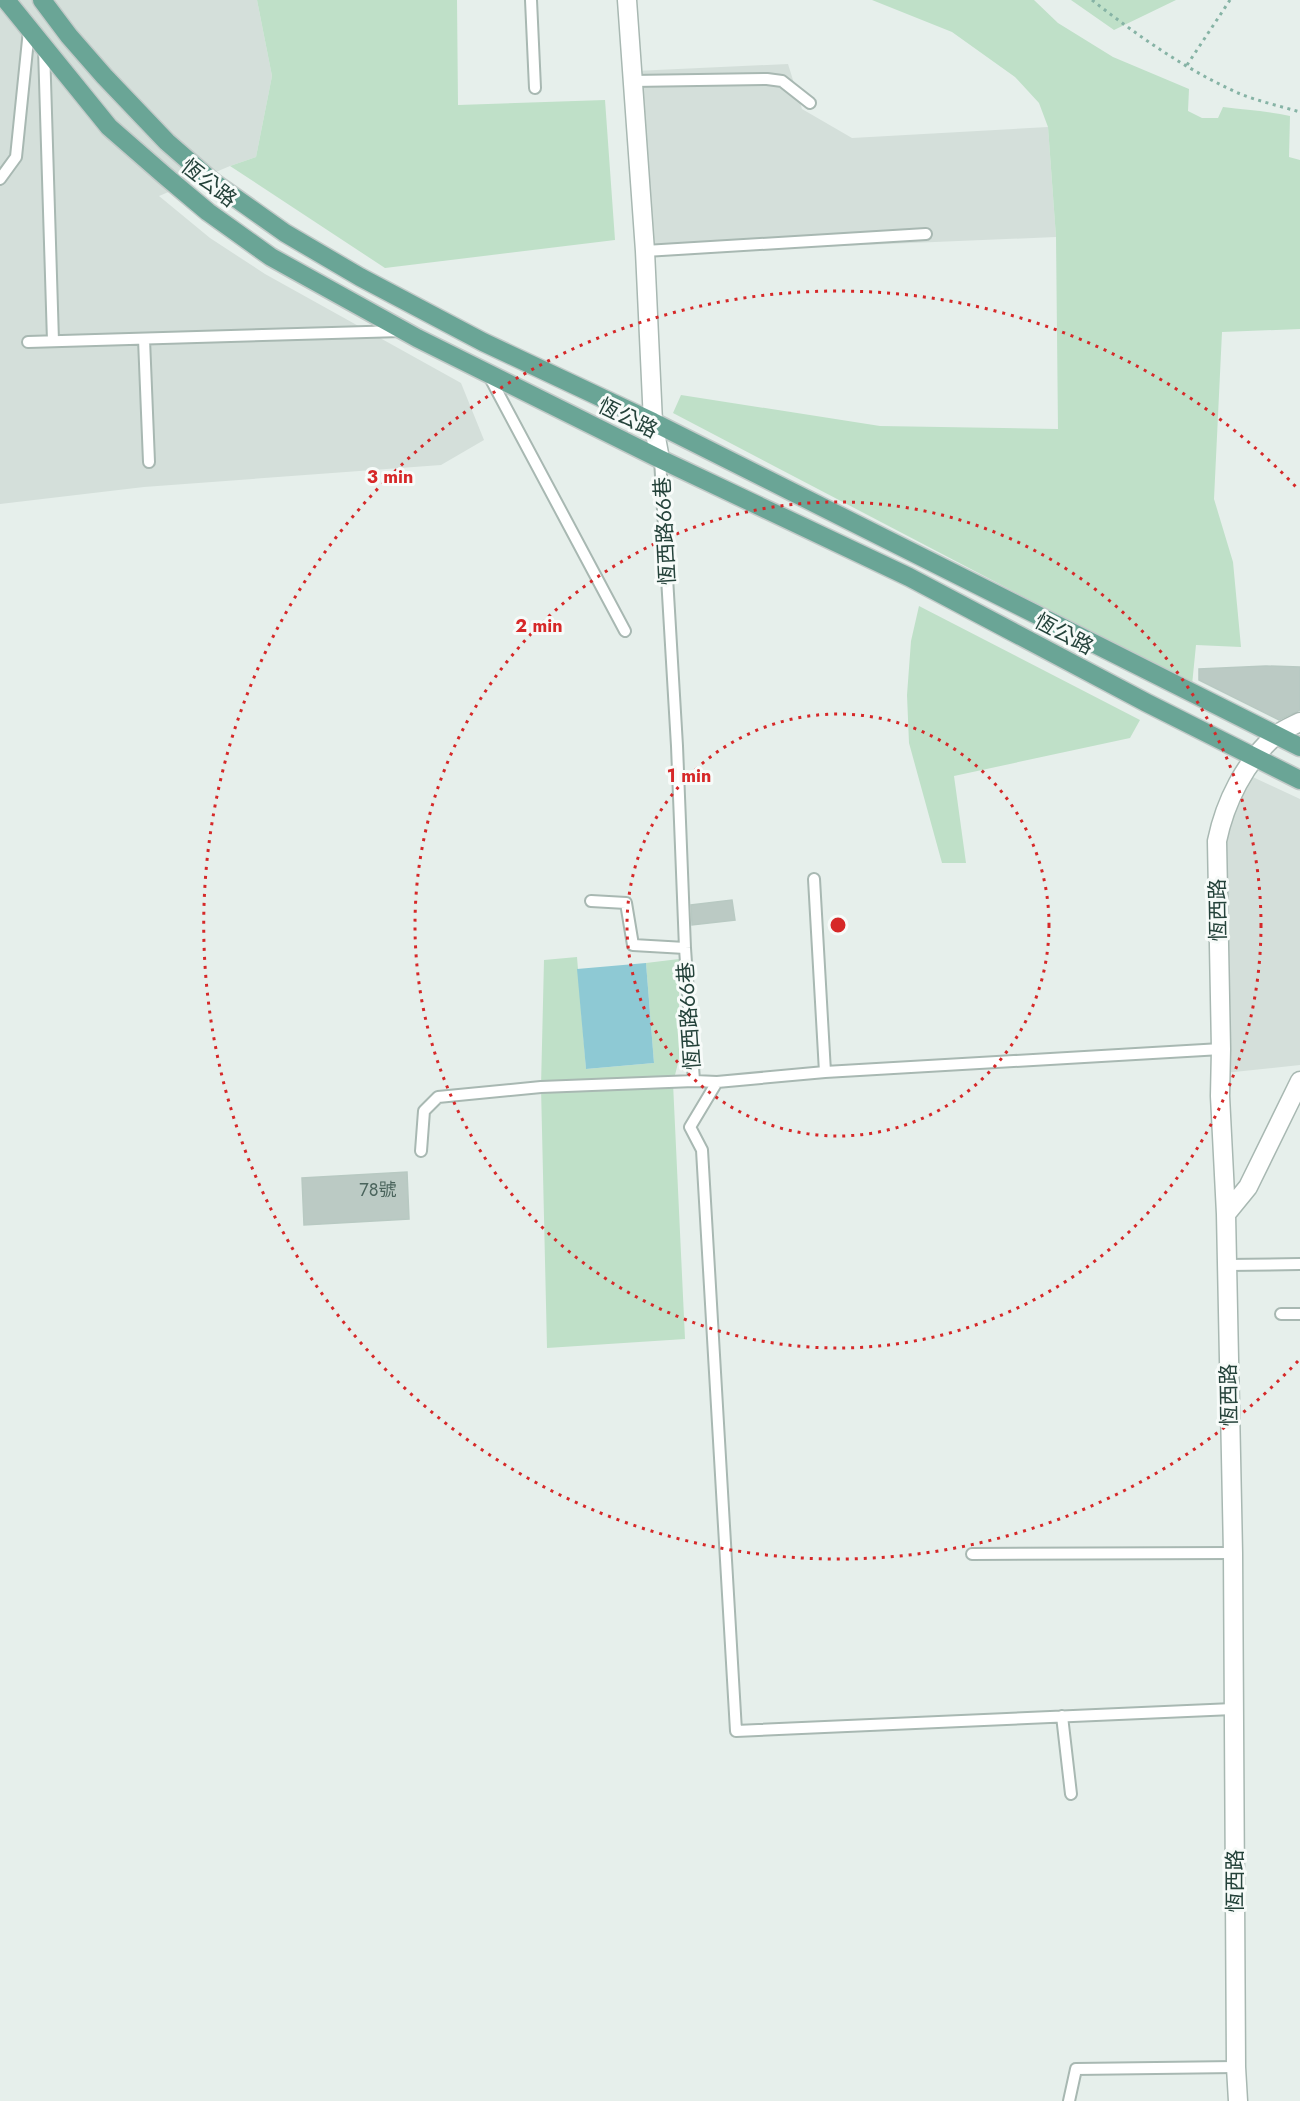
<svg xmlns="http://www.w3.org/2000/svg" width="1300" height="2101" viewBox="0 0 1300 2101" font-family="Jost,'Noto Sans TC',sans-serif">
<rect width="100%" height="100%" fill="#e6efeb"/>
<path fill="#d4dfda" d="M 0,0 L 257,0 L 272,76 L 256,157 L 230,166 L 159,196 L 210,238 L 265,274 L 461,383 L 484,440 L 441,465 L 144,487 L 0,504 Z
M 788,64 L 802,109 L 852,138 L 1048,127 L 1056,237 L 651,254 L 635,71 Z
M 1240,771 L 1300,799 L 1300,1065 L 1215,1074 L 1211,841 Z"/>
<path fill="#bfe0c8" d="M 257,0 L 457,0 L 458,105 L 605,100 L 615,240 L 385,268 L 230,166 L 256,157 L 272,76 Z
M 872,0 L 1034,0 L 1058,23 L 1113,57 L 1189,89 L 1188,111 L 1202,118 L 1218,118 L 1223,107 C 1246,110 1268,111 1290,116 L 1289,157 L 1300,160 L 1300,329 L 1222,332 L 1214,499 L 1233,562 L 1241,647 L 1196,645 L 1192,685 L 673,413 L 681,395 L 880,426 L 1058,429 L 1056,237 L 1048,127 L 1039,103 L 1015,77 L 952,32 Z
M 1071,0 L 1176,0 L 1114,30 Z
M 919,606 L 1140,720 L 1130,738 L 954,776 L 966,863 L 942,863 L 909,743 L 907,695 L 911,641 Z
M 577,957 L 586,1069 L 654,1063 L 646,963 L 679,959 L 679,1059 L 673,1083 L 685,1339 L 547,1348 L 541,1087 L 544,960 Z"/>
<path fill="#8ec9d4" d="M 646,963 L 654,1063 L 586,1069 L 577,969 Z"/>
<path fill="#bbcac4" stroke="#b8c9c2" stroke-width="1.5" d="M 1266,666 L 1300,667 L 1300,710 L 1279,720 L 1199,680 L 1199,669 Z
M 732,900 L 735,920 L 692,925 L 691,905 Z
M 407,1172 L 409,1219 L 304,1225 L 302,1178 Z"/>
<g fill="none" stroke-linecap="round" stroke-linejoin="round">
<defs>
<path id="lane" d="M 531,0 L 535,88
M 44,48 L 53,341
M 632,81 L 767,79 L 782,81 L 810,103
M 0,179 L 16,157 L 29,30
M 645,251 L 926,234
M 144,339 L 149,462
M 28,342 L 401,331
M 488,374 L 625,631
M 660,459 L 677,746 L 685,948 L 694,1081 L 717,1082 L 825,1072 L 1221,1049
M 814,879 L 825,1072
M 591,901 L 626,903 L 633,945 L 685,948
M 717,1082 L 690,1127 L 702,1150 L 736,1731 L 1233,1709
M 421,1151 L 424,1111 L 438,1097 L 541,1087 L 694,1081
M 1227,1265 L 1300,1264
M 1281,1314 L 1300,1314
M 972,1554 L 1233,1553
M 1062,1716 L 1071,1794
M 1069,2101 L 1076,2069 L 1236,2067"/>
<path id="street" d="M 627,0 L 645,251 L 653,422 L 660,459
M 1226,1214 L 1248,1187 L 1300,1081
M 1238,2101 L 1236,2067 L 1233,1553 L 1226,1214 L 1220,1096 L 1221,1049 L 1217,841 C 1225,802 1245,762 1275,736 C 1282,730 1292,726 1300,722"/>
<path id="primary" d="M 6,0 L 109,127 L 164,175 L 208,212 L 271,257 L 417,338 L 660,459 L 909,577 L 1147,703 L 1300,780
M 42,0 L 69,36 L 104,76 L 167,142 L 213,182 L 285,233 L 360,277 L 483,342 L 653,422 L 1300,747"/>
</defs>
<use href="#lane" stroke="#a8b8b2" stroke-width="14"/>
<use href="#street" stroke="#a8b8b2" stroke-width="21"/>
<use href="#primary" stroke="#c2cac8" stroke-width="21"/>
<path stroke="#86b3a5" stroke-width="3" stroke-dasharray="3 4.5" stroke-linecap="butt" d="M 1092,0 C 1138,36 1185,69 1238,93 C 1257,101 1280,106 1300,112
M 1187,65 L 1230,0"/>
<use href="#lane" stroke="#fff" stroke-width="10"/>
<use href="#street" stroke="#fff" stroke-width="18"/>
<use href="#primary" stroke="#6aa596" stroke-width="18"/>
</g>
<g fill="none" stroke="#d62828" stroke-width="3" stroke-dasharray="3 6">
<circle cx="838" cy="925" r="211"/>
<circle cx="838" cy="925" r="423"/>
<path d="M1298 1361A634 634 0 1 1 1298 489"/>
</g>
<g text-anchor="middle" stroke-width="6" stroke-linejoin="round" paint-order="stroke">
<g font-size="18" fill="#4a645c">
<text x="378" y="1196">78號</text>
</g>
<g font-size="21" fill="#24423a" stroke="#f7fbf9">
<text transform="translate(209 183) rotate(38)" y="7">恆公路</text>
<text transform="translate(628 418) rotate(26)" y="7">恆公路</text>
<text transform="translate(665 531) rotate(-93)" y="7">恆西路66巷</text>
<text transform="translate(1064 634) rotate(28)" y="7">恆公路</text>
<text transform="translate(1218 910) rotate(-91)" y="7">恆西路</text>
<text transform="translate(689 1016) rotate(-94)" y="7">恆西路66巷</text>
<text transform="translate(1229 1395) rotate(-91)" y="7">恆西路</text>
<text transform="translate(1235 1881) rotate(-90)" y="7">恆西路</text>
</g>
</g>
<circle cx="838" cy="925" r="9" fill="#d62828" stroke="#f7fbf9" stroke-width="3"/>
<g font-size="18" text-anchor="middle" font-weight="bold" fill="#d62828" stroke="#f7fbf9" stroke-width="6" stroke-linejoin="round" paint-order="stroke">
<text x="390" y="483">3 min</text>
<text x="539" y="632">2 min</text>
<text x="689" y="782">1 min</text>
</g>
</svg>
